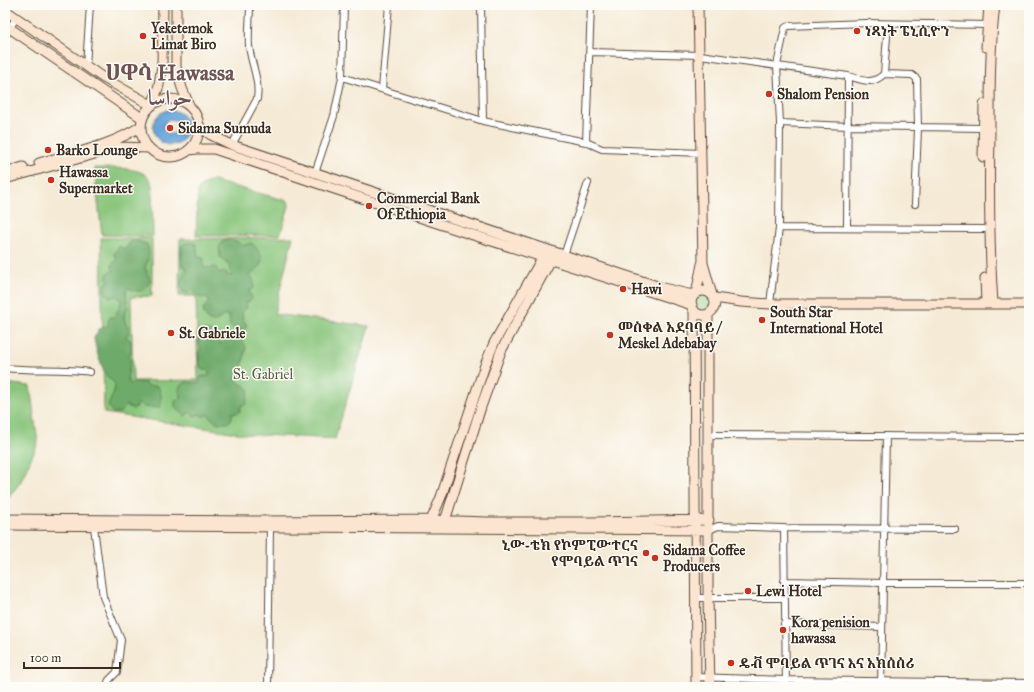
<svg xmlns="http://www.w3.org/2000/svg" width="1034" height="692" viewBox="0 0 1034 692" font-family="'IM FELL Great Primer',Amiri,'Noto Serif Ethiopic',serif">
<rect width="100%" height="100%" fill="#fdfcf7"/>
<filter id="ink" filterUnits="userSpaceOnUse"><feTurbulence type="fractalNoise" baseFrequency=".025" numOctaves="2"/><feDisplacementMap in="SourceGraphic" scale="8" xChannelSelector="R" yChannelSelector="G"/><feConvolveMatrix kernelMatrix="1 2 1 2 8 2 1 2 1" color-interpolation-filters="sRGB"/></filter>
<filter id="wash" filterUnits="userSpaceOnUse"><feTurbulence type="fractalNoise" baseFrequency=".012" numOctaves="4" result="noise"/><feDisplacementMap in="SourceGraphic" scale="16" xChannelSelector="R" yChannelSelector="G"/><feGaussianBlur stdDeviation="0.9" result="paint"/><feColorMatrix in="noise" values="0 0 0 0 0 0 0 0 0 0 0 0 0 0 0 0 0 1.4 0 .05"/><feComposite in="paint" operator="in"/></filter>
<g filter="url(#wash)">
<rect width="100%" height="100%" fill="#f5ead5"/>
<path fill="#89c57b" stroke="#62784c" d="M 94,168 C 110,169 150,164 152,186 L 153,236 L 102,235 Z
M 209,181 L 214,181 L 288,201 L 289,206 L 280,235 L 196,236 L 198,191 L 201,186 Z
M 293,237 L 274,314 L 369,326 L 335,439 L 244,434 L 104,413 L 101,238 L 152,238 L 152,296 L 131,297 L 133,381 L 198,380 L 196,296 L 179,296 L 180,239 Z
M696 302a8 8 0 1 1 16 0a8 8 0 1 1-16 0Z
M 5,383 L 30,386 L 38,443 L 21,481 L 5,503 Z"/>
<path fill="#6eaa6b" stroke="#546a44" d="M 229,240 L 238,242 L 242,246 L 251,243 C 266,255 265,265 250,275 L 254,281 L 254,288 L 249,291 L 252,298 L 249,302 L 246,302 L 247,308 L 242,312 L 243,319 L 247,325 L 246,328 L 241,331 L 235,331 L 230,325 L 229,316 L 224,315 L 215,322 L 209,321 L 204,314 L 203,309 L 209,302 L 208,298 L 204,297 L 200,298 L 192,290 L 188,293 L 183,292 C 178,282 182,277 187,269 L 182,265 L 181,246 C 186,242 190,242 196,244 L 198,257 L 203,258 L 204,261 L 203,265 L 205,268 L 216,267 L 219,273 L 226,272 L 228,276 L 232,275 L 230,272 L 230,265 L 220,257 L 219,247 L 223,241 Z
M 131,241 L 138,241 L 147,244 C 150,253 149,259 145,267 L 150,280 C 146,291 139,294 129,288 L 126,290 C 126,302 131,304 124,315 L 125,322 L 129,328 L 129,332 L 126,337 L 131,341 L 131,352 L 128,356 L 131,359 C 129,366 129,372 127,378 L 130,384 L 137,382 L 145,383 L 147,386 L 157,386 C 162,391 163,402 159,408 L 144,407 L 139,403 L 137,407 L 133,409 L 126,405 L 120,413 L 113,413 L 108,406 C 110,401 115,390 115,385 C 114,381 110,380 107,376 C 100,364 96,351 94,338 L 99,329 L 108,326 L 108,322 L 110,317 L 115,317 L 122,300 L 116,296 L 110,298 L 104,291 L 105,285 L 109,280 L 106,277 L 109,272 L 114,271 L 112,268 L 112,264 L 117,259 L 114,254 L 119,246 L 125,249 Z
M 205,330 C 214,331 217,338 221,345 C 228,336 231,334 242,340 L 246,347 L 241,374 L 235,378 L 237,381 L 249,389 L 246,404 L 241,406 L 240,411 L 237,413 L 232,413 L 232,418 L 228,423 C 218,424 213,422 208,414 L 205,416 L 201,416 L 199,413 L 197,416 L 193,415 L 190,412 L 185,416 L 175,407 L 175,401 L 182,397 C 179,393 178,391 180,386 L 186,382 L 199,383 L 201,376 L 209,376 L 209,373 L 207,370 L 202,370 L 199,362 L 198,353 L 201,349 C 197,342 198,335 205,330 Z"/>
<path fill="#68a5d9" stroke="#52687c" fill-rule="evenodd" d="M 167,110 C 179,110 190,117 187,131 C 186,136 183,141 178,143 C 156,153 141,119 167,110 ZM 169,119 C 175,119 178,123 178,129 L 173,134 L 168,134 L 163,129 L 165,122 Z"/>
</g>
<g filter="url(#ink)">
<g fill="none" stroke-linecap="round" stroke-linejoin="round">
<defs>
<path id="street" d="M 481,5 L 483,121
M 5,36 L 16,18
M 590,52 L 700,55 L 848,76 C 863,80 871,86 884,74 L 888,24
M 86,66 L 90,5
M 884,74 L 912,75 L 917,79 L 918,128 L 915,204
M 342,77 L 483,121 L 586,142 L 602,149 L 701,153
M 382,89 L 389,5
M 780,123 L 849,126 L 983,128
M 586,142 L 591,5
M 232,145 L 257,99 C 260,80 251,64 249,46 C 248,33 250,18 250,5
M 315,173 L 334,116 L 342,77 L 344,5
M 779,228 L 984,229
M 847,228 L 848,76
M 564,255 L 588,183
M 770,304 L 779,228 L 780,123 L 777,65 L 785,28 L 788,26 L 865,23 L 991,25
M 5,368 C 33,371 62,368 90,372
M 709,435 L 1029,437
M 94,527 L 103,597 L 121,640 L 117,672 L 109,680 L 106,687
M 784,528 L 955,529
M 709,530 L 718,526 L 784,528 L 786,687
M 784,581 L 883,583 L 1029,583
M 696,598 L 784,598
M 784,624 L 882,627
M 696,677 L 786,680 L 1029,683
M 268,687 L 270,527
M 881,687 L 886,436"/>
<path id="secondary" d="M 176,5 L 176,67 L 182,88 L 189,105
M 698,5 L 703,263 L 712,295
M 5,10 L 102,77 L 151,105
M 5,25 L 142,118
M 986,47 L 989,5
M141 128a29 29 0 1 1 58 0a29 29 0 1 1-58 0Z
M 153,103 L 159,85 L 162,65 L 163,5
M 200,127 L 211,135 L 232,145 L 663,288 L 688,294 L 695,294
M 189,150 L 197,149 L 214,149 L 470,234 L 692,305
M 983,157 L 984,104
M 39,163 C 73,153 112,146 141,126
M 5,173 L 23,167
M 5,179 L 120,147 L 149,148
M 985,278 L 986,303
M691 303a12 12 0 1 1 24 0a12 12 0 1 1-24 0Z
M 696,294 L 702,264
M 715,298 L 741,302 L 770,304 L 1029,304
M 993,303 C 989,245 989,187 990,130 C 990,88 990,46 995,5
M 694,310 L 696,687
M 708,314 L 708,598 L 710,687
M 5,519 L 256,521 L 431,520 L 486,522 L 592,522 L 709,520
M 444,524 L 481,407 L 501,351 L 553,256
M 5,525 L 709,530
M 429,525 L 441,497 L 485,365 L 494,343 L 545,253"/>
</defs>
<use href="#street" stroke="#574739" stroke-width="8"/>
<use href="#secondary" stroke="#574739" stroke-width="11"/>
<use href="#street" stroke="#fff" stroke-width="6"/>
<use href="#secondary" stroke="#fce5d0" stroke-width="9"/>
</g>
</g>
<g fill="#c8321e" stroke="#fdfcf7" stroke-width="1.5">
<circle cx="857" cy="31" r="4"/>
<circle cx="143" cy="36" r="4"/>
<circle cx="769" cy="94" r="4"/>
<circle cx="170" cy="128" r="4"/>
<circle cx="48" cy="150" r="4"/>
<circle cx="51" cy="180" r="4"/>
<circle cx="369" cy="206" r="4"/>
<circle cx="623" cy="289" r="4"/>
<circle cx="762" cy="320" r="4"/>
<circle cx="171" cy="333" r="4"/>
<circle cx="610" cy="335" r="4"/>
<circle cx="646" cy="553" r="4"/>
<circle cx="655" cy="558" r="4"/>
<circle cx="748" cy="591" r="4"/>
<circle cx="783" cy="630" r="4"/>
<circle cx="731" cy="663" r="4"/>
</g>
<g text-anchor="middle" stroke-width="3" stroke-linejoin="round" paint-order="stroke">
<g font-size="14" font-weight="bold" fill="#3b2a1e" stroke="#fdfcf7" text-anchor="start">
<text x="151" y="33">Yeketemok<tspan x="151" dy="16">Limat Biro</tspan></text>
<text x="865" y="36">ነጻነት ፔኒሲዮን</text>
<text x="777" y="99">Shalom Pension</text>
<text x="178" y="133">Sidama Sumuda</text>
<text x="56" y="155">Barko Lounge</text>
<text x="59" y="177">Hawassa<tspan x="59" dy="16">Supermarket</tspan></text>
<text x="377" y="203">Commercial Bank<tspan x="377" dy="16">Of Ethiopia</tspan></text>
<text x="631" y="294">Hawi</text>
<text x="770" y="317">South Star<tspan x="770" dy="16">International Hotel</tspan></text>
<text x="618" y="332">መስቀል አደባባይ /<tspan x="618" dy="16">Meskel Adebabay</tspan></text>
<text x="179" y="338">St. Gabriele</text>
<text x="638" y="550" text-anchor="end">ኒው-ቴክ የኮምፒውተርና<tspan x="638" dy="16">የሞባይል ጥገና</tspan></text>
<text x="663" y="555">Sidama Coffee<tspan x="663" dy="16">Producers</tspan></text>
<text x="756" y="596">Lewi Hotel</text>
<text x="791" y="627">Kora penision<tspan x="791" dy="16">hawassa</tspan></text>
<text x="739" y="668">ዴቭ ሞባይል ጥገና እና አክሰሰሪ</text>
</g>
<g font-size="14" fill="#56603f" stroke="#fdfcf7">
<text x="263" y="379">St. Gabriel</text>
</g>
<g font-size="22" font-weight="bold" fill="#705454" stroke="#fdfcf7">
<text x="170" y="80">ሀዋሳ Hawassa<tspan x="170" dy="25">حواسا</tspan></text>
</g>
</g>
<rect width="1034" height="692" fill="none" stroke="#fdfcf7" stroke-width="20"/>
<path d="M24 662v6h96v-6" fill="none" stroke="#3b2a1e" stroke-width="2"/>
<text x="30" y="662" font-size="12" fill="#3b2a1e" stroke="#fdfcf7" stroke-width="3" paint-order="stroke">100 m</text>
</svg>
